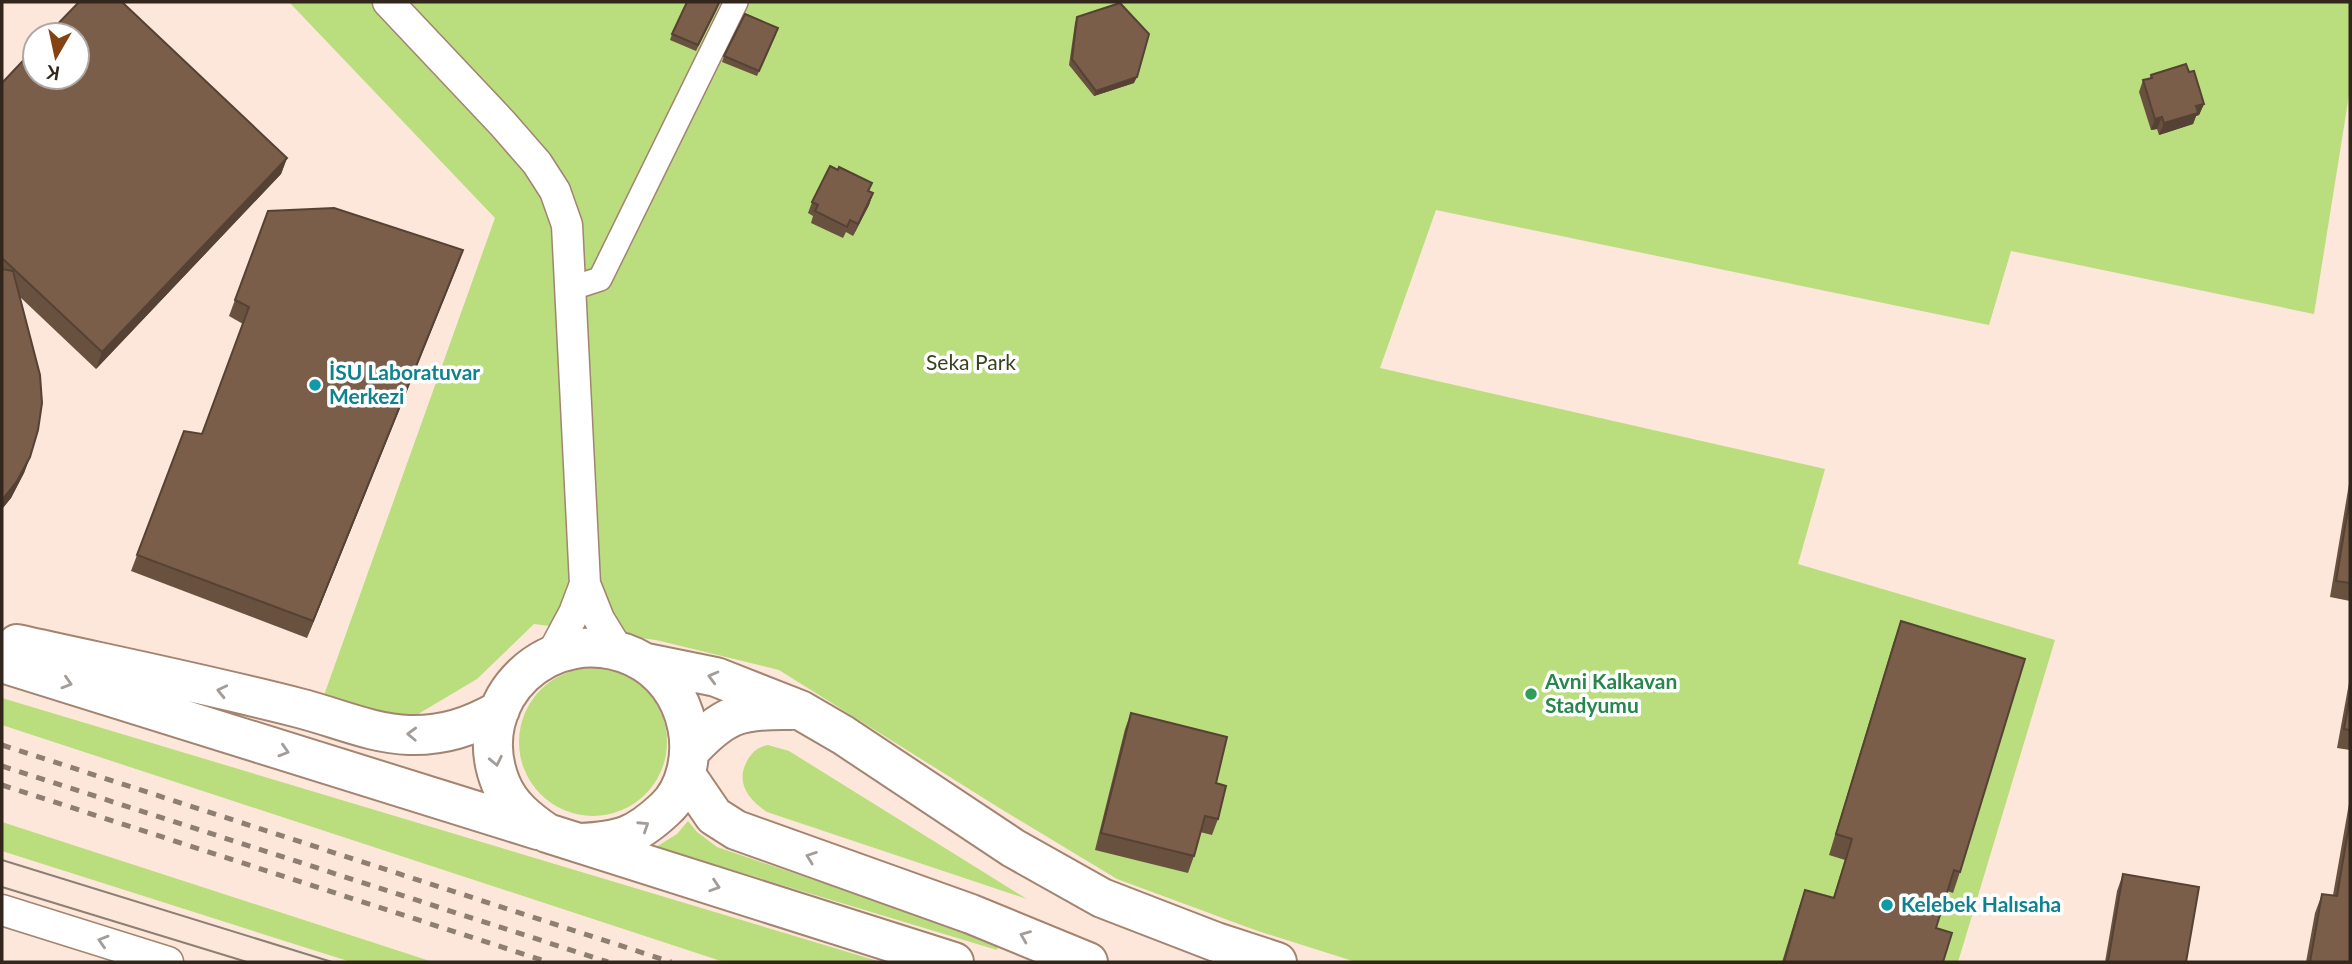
<svg xmlns="http://www.w3.org/2000/svg" width="2352" height="964" viewBox="0 0 2352 964" font-family="Lato,sans-serif">
<rect width="100%" height="100%" fill="#fce7da"/>
<path fill="#badd7e" d="M 289,2 L 2350,2 L 2350,89 L 2314,314 L 2011,251 L 1989,325 L 1436,210 L 1380,368 L 1825,469 L 1798,564 L 2055,640 L 1958,962 L 1356,962 L 1255,930 L 1117,879 L 1001,809 L 779,670 L 656,640 L 534,624 L 477,679 L 408,720 L 323,698 L 495,218 Z
M519 742a74 74 0 1 1 148 0a74 74 0 1 1-148 0Z
M 2,698 L 881,962 L 724,962 L 2,725 Z
M 768,745 L 789,751 L 1027,899 L 767,812 C 749,800 735,783 747,761 C 752,752 758,747 768,745 Z
M 688,821 L 697,832 L 717,847 L 999,943 L 997,950 L 656,847 L 677,834 Z
M 2,822 L 433,962 L 351,962 L 2,851 Z"/>
<g fill="none" stroke-linecap="round" stroke-linejoin="round">
<defs>
<path id="pedestrian" d="M 572,288 L 600,279 L 736,2"/>
<path id="minor" d="M 388,2 L 503,124 L 537,163 L 555,191 L 567,225 L 585,584 L 599,619 L 618,650
M 551,656 L 574,613 L 585,584
M 2,910 L 168,962"/>
<path id="secondary" d="M 17,644 C 111,665 206,684 299,708 C 335,717 372,734 409,735 C 443,736 470,727 500,710
M 2,663 L 538,830
M 647,663 L 716,677 L 800,710 L 843,735 L 1013,848 L 1102,898 L 1216,942 L 1277,962
M 689,752 C 724,714 739,709 791,710
M 686,775 L 714,816 L 736,830 L 971,914 L 1088,962
M 580,843 C 620,841 635,837 665,809 C 687,789 693,753 687,726 C 681,696 662,670 634,657 C 551,620 466,699 501,784 C 510,806 528,820 547,833 L 954,962"/>
</defs>
<use href="#pedestrian" stroke="#a28470" stroke-width="26"/>
<use href="#minor" stroke="#a28470" stroke-width="33"/>
<use href="#secondary" stroke="#a28470" stroke-width="42"/>
<use href="#pedestrian" stroke="#fff" stroke-width="23"/>
<use href="#minor" stroke="#fff" stroke-width="30"/>
<use href="#secondary" stroke="#fff" stroke-width="38"/>
<path stroke="#8e7e73" stroke-width="2" d="M 2,860 L 332,962
M 2,887 L 247,962"/>
<path stroke="#8e7e73" stroke-width="5" stroke-dasharray="9 9" stroke-linecap="butt" d="M 2,745 L 671,962
M 2,766 L 608,962
M 2,785 L 548,962"/>
</g>
<path fill="#695140" d="M 717,9 L 696,51 L 670,40 L 672,34 Z
M 1077,17 L 1134,83 L 1094,96 L 1069,65 L 1075,23 Z
M 776,34 L 757,76 L 722,62 L 724,56 Z
M 2189,72 L 2204,104 L 2199,115 L 2196,116 L 2193,124 L 2159,135 L 2157,129 L 2151,130 L 2139,92 L 2143,80 L 2150,78 L 2151,75 Z
M 2,83 L 287,158 L 281,174 L 96,369 L 20,297 L 30,457 L 24,473 L 11,498 L 2,509 Z
M 838,170 L 872,183 L 869,191 L 873,193 L 869,205 L 853,236 L 846,232 L 843,238 L 811,223 L 813,216 L 808,213 L 812,202 Z
M 268,211 L 463,250 L 307,638 L 131,571 L 184,431 L 202,434 L 243,324 L 229,316 Z
M 2350,478 L 2350,601 L 2330,597 Z
M 1901,621 L 1960,872 L 1953,893 L 1947,891 L 1936,928 L 1943,962 L 1782,962 L 1798,910 L 1805,890 L 1833,898 L 1845,860 L 1829,855 L 1894,641 Z
M 2350,677 L 2350,750 L 2337,748 Z
M 1131,713 L 1216,783 L 1218,819 L 1212,835 L 1200,832 L 1194,856 L 1188,873 L 1095,850 L 1125,729 Z
M 2350,798 L 2350,962 L 2306,962 L 2315,913 L 2322,894 L 2333,895 Z
M 2123,874 L 2186,962 L 2105,962 L 2117,891 Z"/>
<path fill="#554234" d="M 1137,77 L 1134,83 L 1094,96 L 1096,91 Z
M 2204,104 L 2199,115 L 2196,116 L 2193,124 L 2159,135 L 2164,123 L 2196,106 Z
M 2162,117 L 2157,129 L 2151,130 L 2155,119 Z
M 287,158 L 281,174 L 96,369 L 102,352 Z
M 873,193 L 869,205 L 853,236 L 858,224 Z
M 463,250 L 457,267 L 307,638 L 313,621 Z
M 30,457 L 24,473 L 11,498 L 2,509 L 2,500 Z"/>
<path fill="#7a5e4a" stroke="#554234" stroke-width="2" d="M 79,2 L 122,2 L 287,158 L 102,352 L 2,258 L 2,83 L 35,48 L 35,77 L 77,77 L 77,35 L 47,35 Z
M 687,2 L 716,2 L 719,3 L 698,45 L 672,34 Z
M 1120,3 L 1149,34 L 1137,77 L 1096,91 L 1072,59 L 1077,17 Z
M 745,14 L 778,28 L 759,71 L 724,56 Z
M 2186,64 L 2189,72 L 2194,71 L 2204,104 L 2196,106 L 2198,113 L 2164,123 L 2162,117 L 2155,119 L 2143,80 L 2152,78 L 2151,75 Z
M 830,166 L 838,170 L 839,167 L 872,183 L 868,191 L 873,193 L 858,224 L 850,220 L 847,227 L 815,211 L 818,205 L 812,202 Z
M 334,208 L 463,250 L 313,621 L 137,555 L 184,431 L 202,434 L 249,307 L 235,300 L 268,211 Z
M 2,269 L 13,271 L 40,375 L 42,403 L 38,430 L 30,457 L 17,481 L 2,500 Z
M 2350,497 L 2350,583 L 2336,581 Z
M 1901,621 L 2025,659 L 1960,872 L 1954,870 L 1936,928 L 1952,933 L 1943,962 L 1784,962 L 1805,890 L 1834,898 L 1852,839 L 1836,834 Z
M 2350,694 L 2350,730 L 2344,729 Z
M 1131,713 L 1227,737 L 1216,783 L 1226,786 L 1218,819 L 1205,816 L 1194,856 L 1101,833 Z
M 2350,819 L 2350,962 L 2310,962 L 2322,894 L 2337,896 Z
M 2123,874 L 2199,887 L 2186,962 L 2108,962 Z"/>
<defs><path id="oneway-chevron" d="M-2-3.5L2.5 0L-2 3.5" fill="none" stroke-width="1.6" stroke-linecap="round" stroke-linejoin="round" transform="scale(1.75)"/></defs>
<g stroke="#a39d99">
<use href="#oneway-chevron" transform="translate(713 677) rotate(-165)"/>
<use href="#oneway-chevron" transform="translate(67 683) rotate(17)"/>
<use href="#oneway-chevron" transform="translate(222 691) rotate(-167)"/>
<use href="#oneway-chevron" transform="translate(412 734) rotate(-178)"/>
<use href="#oneway-chevron" transform="translate(284 751) rotate(17)"/>
<use href="#oneway-chevron" transform="translate(496 761) rotate(78)"/>
<use href="#oneway-chevron" transform="translate(644 826) rotate(-33)"/>
<use href="#oneway-chevron" transform="translate(811 857) rotate(-160)"/>
<use href="#oneway-chevron" transform="translate(715 886) rotate(18)"/>
<use href="#oneway-chevron" transform="translate(1025 936) rotate(-158)"/>
<use href="#oneway-chevron" transform="translate(103 941) rotate(-163)"/>
</g>
<g fill="#0f9aa8" stroke="#fff" stroke-width="2.5">
<circle cx="315" cy="385" r="7"/>
<circle cx="1887" cy="905" r="7"/>
</g>
<circle fill="#2e9e5b" stroke="#fff" stroke-width="2.5" cx="1531" cy="694" r="7"/>
<g text-anchor="middle" stroke-width="7" stroke-linejoin="round" paint-order="stroke">
<g font-size="21" fill="#36441d" stroke="#fff">
<text x="971" y="370">Seka Park</text>
</g>
<g font-size="21" font-weight="bold" fill="#0d838f" stroke="#fff" text-anchor="start">
<text x="329" y="380">İSU Laboratuvar<tspan x="329" dy="24">Merkezi</tspan></text>
<text x="1901" y="912">Kelebek Halısaha</text>
</g>
<g font-size="21" font-weight="bold" fill="#27864d" stroke="#fff" text-anchor="start">
<text x="1545" y="689">Avni Kalkavan<tspan x="1545" dy="24">Stadyumu</tspan></text>
</g>
</g>
<rect width="2352" height="964" fill="none" stroke="#32261d" stroke-width="7"/>
<g transform="translate(56 56) rotate(189)"><circle r="33" fill="#ffffff" stroke="#ada8a5" stroke-width="2"/>
<path d="M0-5L12 26L0 18L-12 26Z" fill="#854312"/>
<text y="-10" font-size="19" font-weight="bold" text-anchor="middle" fill="#32261d">K</text>
</g>
</svg>
